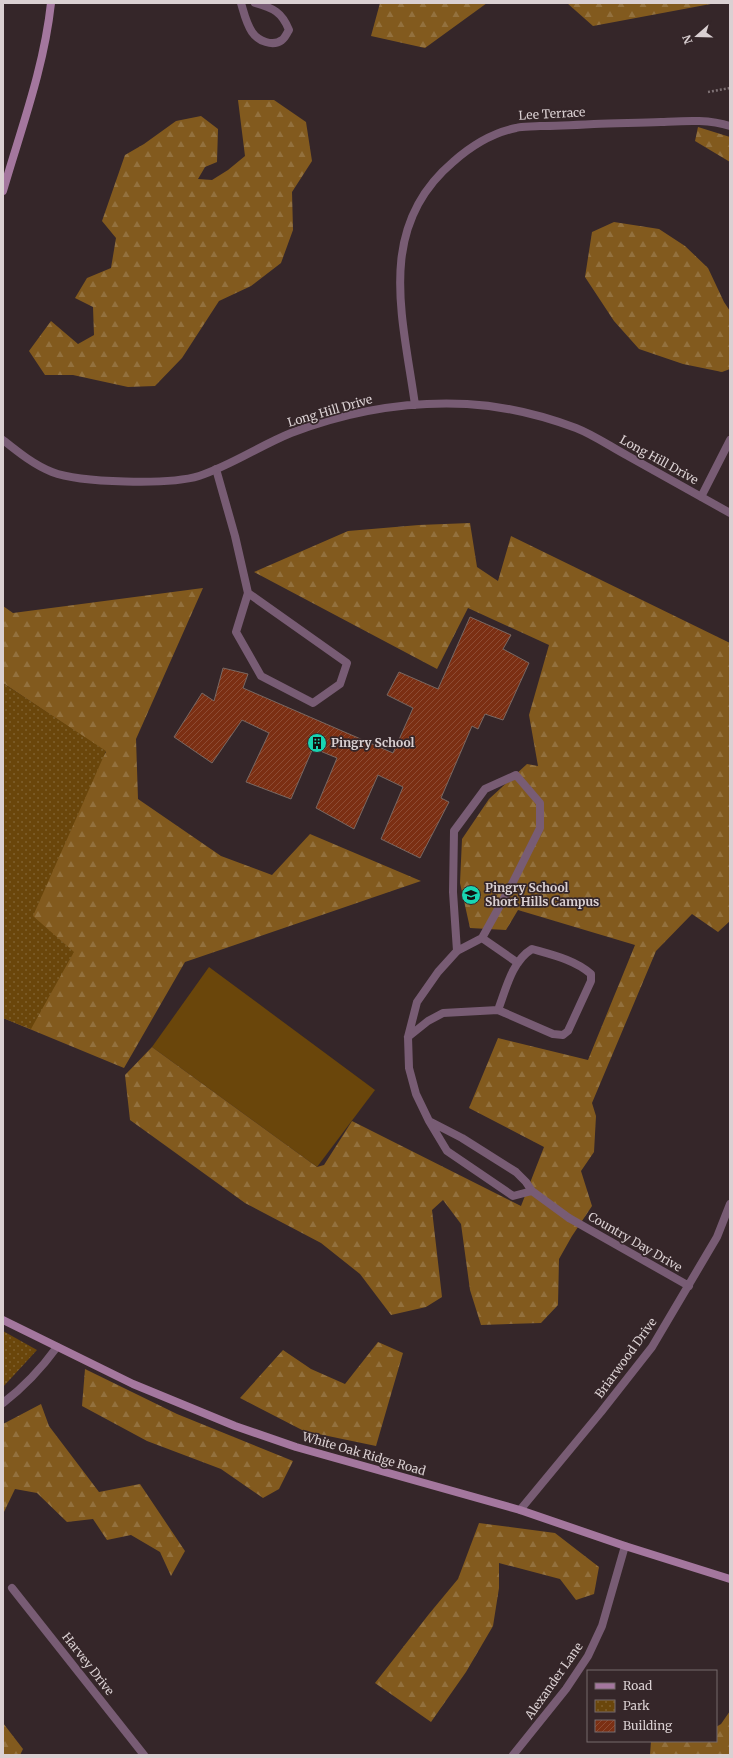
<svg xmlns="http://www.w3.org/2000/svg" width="733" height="1758" viewBox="0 0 733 1758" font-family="Merriweather,serif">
<defs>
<pattern id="forest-firs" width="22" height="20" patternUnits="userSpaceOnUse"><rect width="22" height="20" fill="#825a1e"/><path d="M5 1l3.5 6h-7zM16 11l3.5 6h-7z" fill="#93713e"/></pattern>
<pattern id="park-dots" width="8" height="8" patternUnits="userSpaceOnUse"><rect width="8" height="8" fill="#6a460b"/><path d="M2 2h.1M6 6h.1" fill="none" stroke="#7f602e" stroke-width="1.8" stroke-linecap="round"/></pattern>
<pattern id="building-hatch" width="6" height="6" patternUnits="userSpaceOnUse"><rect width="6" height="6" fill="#7b2f13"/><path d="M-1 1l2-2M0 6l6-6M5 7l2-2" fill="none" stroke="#8d4c34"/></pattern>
</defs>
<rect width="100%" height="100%" fill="#352629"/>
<path fill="#6a460b" d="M 209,967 L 375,1090 L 317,1167 L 152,1047 Z"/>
<path fill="url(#forest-firs)" d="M 380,3 L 487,3 L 425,48 L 371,36 Z
M 567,3 L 716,3 L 593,26 Z
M 238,100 L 274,100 L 306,122 L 312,161 L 292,192 L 293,230 L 281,263 L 251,286 L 219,301 L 182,358 L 155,386 L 128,387 L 73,375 L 45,375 L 29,351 L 51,321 L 78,344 L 94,335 L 93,307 L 75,298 L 87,278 L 111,268 L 116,238 L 102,221 L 125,155 L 144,144 L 176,121 L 201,116 L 218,129 L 217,162 L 205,167 L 198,179 L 212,180 L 228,170 L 245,156 Z
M 698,127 L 730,137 L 730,162 L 695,141 Z
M 614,222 L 659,229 L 685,246 L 708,268 L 724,302 L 730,311 L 730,369 L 722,372 L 683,364 L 639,349 L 614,321 L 585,277 L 592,232 Z
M 470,523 L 477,567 L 498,581 L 511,536 L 730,643 L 730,921 L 718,932 L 692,914 L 656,951 L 592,1103 L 596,1116 L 594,1152 L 581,1171 L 592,1206 L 572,1236 L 559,1259 L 558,1305 L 541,1323 L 481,1325 L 470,1290 L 461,1224 L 443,1200 L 432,1210 L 442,1297 L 426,1307 L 391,1315 L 360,1274 L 321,1243 L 245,1203 L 130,1120 L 125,1075 L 152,1047 L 317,1167 L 324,1165 L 352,1121 L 521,1206 L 544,1147 L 469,1108 L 498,1038 L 588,1060 L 635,945 L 518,910 L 506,930 L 470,928 L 460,883 L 462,839 L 489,799 L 527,764 L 538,766 L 529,715 L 549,645 L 468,608 L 437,669 L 254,572 L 348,531 L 419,525 Z
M 203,588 L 136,739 L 138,799 L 221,856 L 272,875 L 310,834 L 421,881 L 185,962 L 124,1068 L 3,1018 L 3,903 L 106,752 L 3,683 L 3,606 L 13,613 Z
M 378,1342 L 403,1353 L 376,1446 L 304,1431 L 240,1398 L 283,1350 L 311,1369 L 345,1384 Z
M 85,1369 L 177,1414 L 293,1461 L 279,1489 L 263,1498 L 221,1469 L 147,1441 L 82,1406 Z
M 41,1404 L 49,1426 L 99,1492 L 140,1484 L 185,1551 L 171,1576 L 160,1552 L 131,1535 L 107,1540 L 93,1519 L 67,1522 L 37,1493 L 15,1489 L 3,1514 L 3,1424 Z
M 479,1523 L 555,1533 L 599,1567 L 594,1594 L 576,1600 L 560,1579 L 499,1563 L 499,1588 L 493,1626 L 466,1672 L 431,1722 L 375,1683 L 429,1614 L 458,1579 Z
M 730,1711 L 730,1755 L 650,1755 L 651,1741 L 716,1741 L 716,1727 L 721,1724 Z
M 3,1723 L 23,1749 L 20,1755 L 3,1755 Z"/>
<path fill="url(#park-dots)" d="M 3,683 L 106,751 L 33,916 L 74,952 L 31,1029 L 3,1018 Z
M 3,1331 L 37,1350 L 3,1387 Z"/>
<path fill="url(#building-hatch)" stroke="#796862" d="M 470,617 L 511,635 L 503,649 L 529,663 L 503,720 L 485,714 L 478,729 L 472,726 L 441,798 L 449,802 L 420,858 L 381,839 L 403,787 L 378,775 L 354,829 L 316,808 L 337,758 L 313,748 L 291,799 L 246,782 L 269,733 L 242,720 L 212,763 L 174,737 L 202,693 L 214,701 L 223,668 L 248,674 L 243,688 L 393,753 L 413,708 L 387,695 L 399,672 L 438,689 Z"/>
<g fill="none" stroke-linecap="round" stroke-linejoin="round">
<path stroke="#7e7174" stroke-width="2.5" stroke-dasharray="2 2" stroke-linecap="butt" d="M 708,92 L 730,88"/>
<path stroke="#785c74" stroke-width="8" d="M 241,3 C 244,13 246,23 252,32 C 258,41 273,47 282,40 C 285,38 287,33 289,30 C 282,12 273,8 255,3
M 216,469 L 235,536 L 248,593 L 236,632 L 261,676 L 313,703 L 340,684 L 347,663 L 248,593
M 482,938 L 518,963
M 408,1037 L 428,1021 L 443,1013 L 498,1010 L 553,1034 L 563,1035 L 568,1031 L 591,981 L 591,974 C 575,960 553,955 532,949 C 512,961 506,989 498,1010
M 429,1121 L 416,1094 L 409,1068 L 408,1037 L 417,1002 L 438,972 L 457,951 L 482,938 L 513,882 L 540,828 L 540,803 L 516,775 L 485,789 L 454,831 L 453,892 L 457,951
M 532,1191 L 513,1196 L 447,1151 L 429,1121 L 462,1138 L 516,1172 L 526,1182 L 532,1191 L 569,1218
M 3,1403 C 24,1387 41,1369 57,1347"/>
<path stroke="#785c74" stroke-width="8" d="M 415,405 C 403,318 375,228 453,162 C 471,146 492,133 516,128 C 523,126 532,127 540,126 C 558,126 576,125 594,124 C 617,123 639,123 661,122 C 684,121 708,119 730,126
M 3,440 C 18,452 34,465 52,472 C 80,483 170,485 199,476 C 232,465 259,446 291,433 C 346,412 407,401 467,404 C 504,406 541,415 576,428 C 594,435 611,447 628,456 C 662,475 696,494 730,513
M 701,497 L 730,440
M 569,1218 L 689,1286
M 520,1510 L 601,1412 L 652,1347 L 717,1237 L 730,1204
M 12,1588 L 144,1755
M 513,1755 L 566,1689 L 588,1656 L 602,1626 L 625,1546"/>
<path stroke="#a4779e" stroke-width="8" d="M 3,191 C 21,129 44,68 51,3
M 3,1320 L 133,1384 L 235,1426 L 296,1447 L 520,1510 L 625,1546 L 730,1579"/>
</g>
<defs>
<symbol id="building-disc" viewBox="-11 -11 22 22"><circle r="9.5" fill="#18d5b2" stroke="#352629"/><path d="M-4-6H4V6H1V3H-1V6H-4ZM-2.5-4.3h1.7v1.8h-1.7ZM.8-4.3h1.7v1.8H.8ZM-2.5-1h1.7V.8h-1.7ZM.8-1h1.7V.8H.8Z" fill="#111"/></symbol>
<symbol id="school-disc" viewBox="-11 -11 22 22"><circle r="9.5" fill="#18d5b2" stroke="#352629"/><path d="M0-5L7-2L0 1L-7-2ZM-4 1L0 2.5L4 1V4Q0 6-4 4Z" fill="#111"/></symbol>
</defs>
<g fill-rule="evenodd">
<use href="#building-disc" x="306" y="732" width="22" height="22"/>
<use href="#school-disc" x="460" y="884" width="22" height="22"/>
</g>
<g text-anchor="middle" stroke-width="3.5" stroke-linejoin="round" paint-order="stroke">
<g font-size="12" fill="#dad0d2" stroke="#352629">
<text transform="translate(552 114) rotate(-3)" y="4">Lee Terrace</text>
<text transform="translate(330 411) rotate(-16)" y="4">Long Hill Drive</text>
<text transform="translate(659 460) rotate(29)" y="4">Long Hill Drive</text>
<text transform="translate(635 1242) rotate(30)" y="4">Country Day Drive</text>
<text transform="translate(626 1358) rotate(-54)" y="4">Briarwood Drive</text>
<text transform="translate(364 1454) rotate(16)" y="4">White Oak Ridge Road</text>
<text transform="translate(88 1664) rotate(52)" y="4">Harvey Drive</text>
<text transform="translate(554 1681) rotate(-55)" y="4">Alexander Lane</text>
</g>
<g font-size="12" font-weight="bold" fill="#dad0d2" stroke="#352629" text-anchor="start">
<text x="331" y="747">Pingry School</text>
<text x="485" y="892">Pingry School<tspan x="485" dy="14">Short Hills Campus</tspan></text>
</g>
</g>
<rect width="733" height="1758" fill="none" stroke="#dad0d2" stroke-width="8"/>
<rect x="587" y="1670" width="130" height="72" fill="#352629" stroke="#776a6d"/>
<rect x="595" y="1683" width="20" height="6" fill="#a4779e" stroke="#776a6d"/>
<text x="623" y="1690" font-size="12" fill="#dad0d2">Road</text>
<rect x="595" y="1700" width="20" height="12" fill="url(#park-dots)" stroke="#776a6d"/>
<text x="623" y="1710" font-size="12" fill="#dad0d2">Park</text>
<rect x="595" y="1720" width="20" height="12" fill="url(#building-hatch)" stroke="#776a6d"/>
<text x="623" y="1730" font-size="12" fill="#dad0d2">Building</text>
<g transform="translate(697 36) rotate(250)" stroke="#352629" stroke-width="3" paint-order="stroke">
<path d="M0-3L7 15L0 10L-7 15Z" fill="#dad0d2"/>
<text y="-6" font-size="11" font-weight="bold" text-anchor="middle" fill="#dad0d2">N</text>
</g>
</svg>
